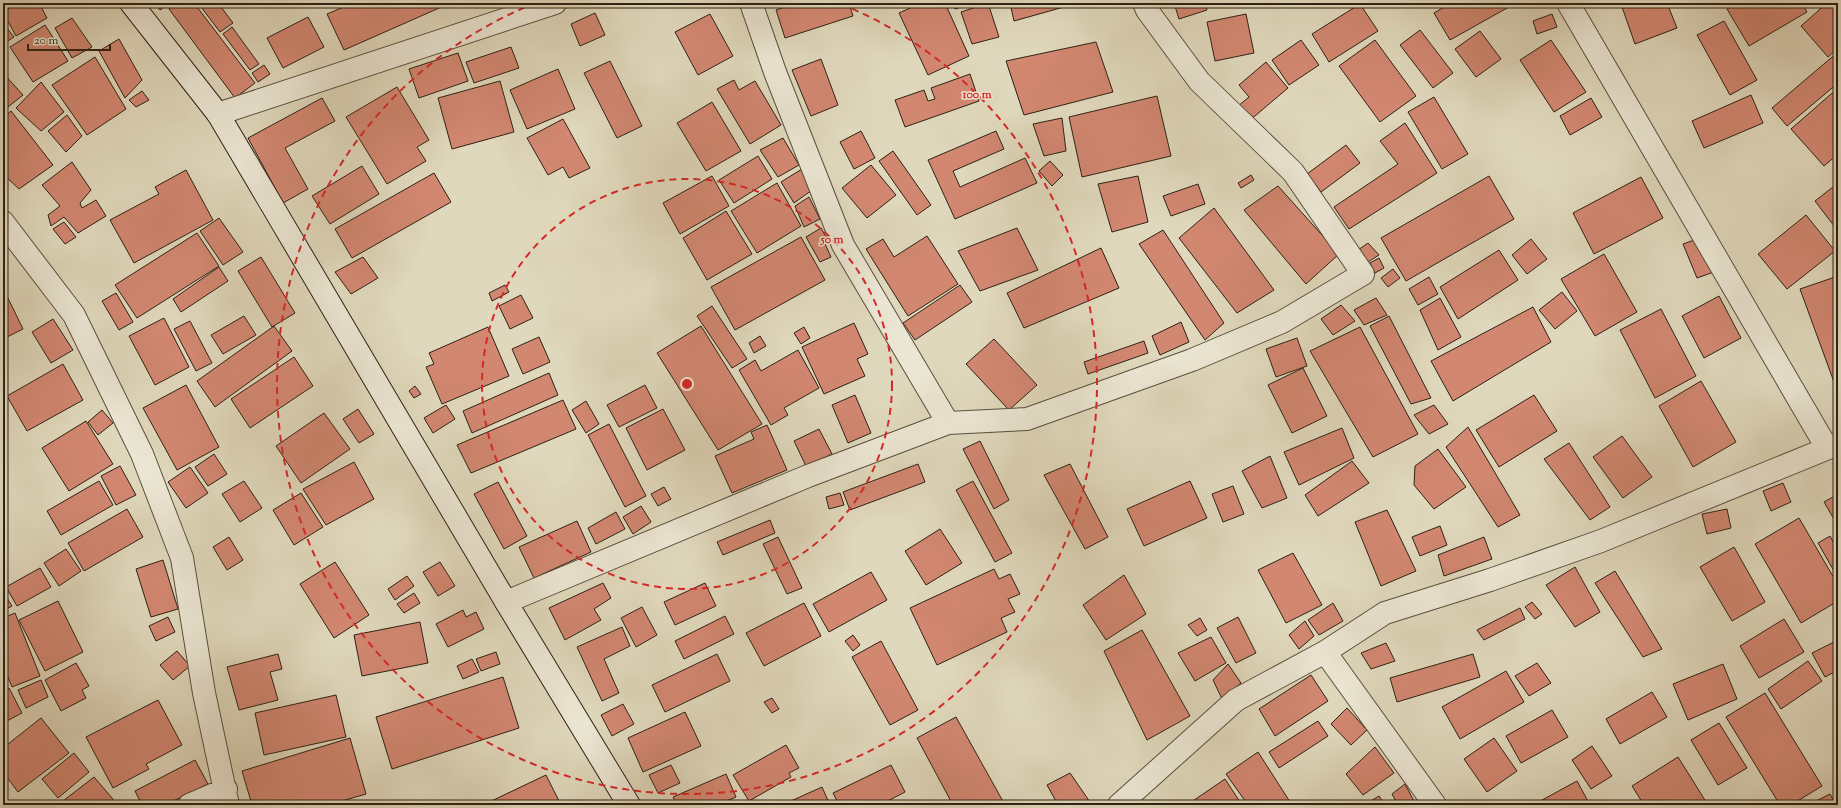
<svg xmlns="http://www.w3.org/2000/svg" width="1841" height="808" viewBox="0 0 1841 808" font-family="'Sorts Mill Goudy',serif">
<rect width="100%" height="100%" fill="#e0d8bc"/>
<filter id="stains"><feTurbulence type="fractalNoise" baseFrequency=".005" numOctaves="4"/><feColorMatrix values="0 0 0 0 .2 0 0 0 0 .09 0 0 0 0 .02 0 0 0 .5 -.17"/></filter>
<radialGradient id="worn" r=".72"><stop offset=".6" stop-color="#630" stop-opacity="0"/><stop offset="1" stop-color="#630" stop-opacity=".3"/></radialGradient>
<path fill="#d28771" stroke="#2d2114" d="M 18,3 L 39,3 L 47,18 L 16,36 L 3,12 Z
M 155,3 L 170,3 L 160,10 Z
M 176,3 L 194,3 L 255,83 L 235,98 L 169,9 Z
M 198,3 L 218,3 L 233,23 L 220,32 Z
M 353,3 L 445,3 L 446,5 L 344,50 L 327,14 Z
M 796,3 L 849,3 L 853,16 L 785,38 L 776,10 Z
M 921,3 L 945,3 L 969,56 L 928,75 L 899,13 Z
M 953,3 L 974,3 L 955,9 Z
M 988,3 L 999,37 L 972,44 L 961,12 Z
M 1010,3 L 1070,3 L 1071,5 L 1014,21 Z
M 1174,3 L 1205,3 L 1207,10 L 1179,19 Z
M 1451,3 L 1516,3 L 1450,40 L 1434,13 Z
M 1624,3 L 1667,3 L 1677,28 L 1635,44 L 1621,4 Z
M 1737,3 L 1802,3 L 1807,12 L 1749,46 L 1727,9 Z
M 1827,3 L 1832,3 L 1838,10 L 1838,48 L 1828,57 L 1801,26 Z
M 1360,4 L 1378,31 L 1329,62 L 1312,34 Z
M 595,13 L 605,35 L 580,46 L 571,24 Z
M 710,14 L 733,56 L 698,75 L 675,32 Z
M 1246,14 L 1254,53 L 1215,61 L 1207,22 Z
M 1552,14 L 1557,27 L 1537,34 L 1533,21 Z
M 308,17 L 324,47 L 283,68 L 267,38 Z
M 72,18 L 92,47 L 72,58 L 55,28 Z
M 1724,21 L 1757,80 L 1730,95 L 1697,35 Z
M 3,23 L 14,37 L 3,44 Z
M 45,25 L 68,61 L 33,82 L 10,47 Z
M 232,27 L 259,64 L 250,70 L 223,34 Z
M 1420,30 L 1453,73 L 1433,88 L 1400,45 Z
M 1480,31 L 1501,59 L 1476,77 L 1455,49 Z
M 119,39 L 142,80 L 125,98 L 99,51 Z
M 1301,40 L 1319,65 L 1289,85 L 1272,60 Z
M 1375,40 L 1416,96 L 1380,122 L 1339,66 Z
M 1551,40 L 1586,92 L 1554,112 L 1520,60 Z
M 1096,42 L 1113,92 L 1024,115 L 1006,61 Z
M 511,47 L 519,68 L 474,83 L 466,62 Z
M 1838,52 L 1838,83 L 1787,126 L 1772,108 Z
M 458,53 L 468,81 L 419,98 L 409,69 Z
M 95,57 L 126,109 L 87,135 L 52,85 Z
M 821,59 L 838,105 L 811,116 L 792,70 Z
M 610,61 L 642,126 L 617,138 L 584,73 Z
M 1266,62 L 1288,88 L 1249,121 L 1237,107 L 1249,97 L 1239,85 Z
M 264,65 L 270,74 L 258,82 L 252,73 Z
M 558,69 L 575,109 L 527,129 L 510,90 Z
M 3,73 L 23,95 L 3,111 Z
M 970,74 L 979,101 L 905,127 L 895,100 L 924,90 L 928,101 L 935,99 L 931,88 Z
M 734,80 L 739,90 L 755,81 L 781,125 L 750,144 L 717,89 Z
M 500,81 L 514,132 L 452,149 L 438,98 Z
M 41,82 L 64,112 L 41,131 L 16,108 Z
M 397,87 L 429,140 L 417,147 L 426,161 L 387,184 L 346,117 Z
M 1838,88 L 1838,154 L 1824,166 L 1791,129 Z
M 142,91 L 149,100 L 136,107 L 129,100 Z
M 1751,95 L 1763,123 L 1704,148 L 1692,121 Z
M 1157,96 L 1171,156 L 1082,177 L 1069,117 Z
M 1434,97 L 1468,154 L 1442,169 L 1408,112 Z
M 322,98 L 335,121 L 285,148 L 308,189 L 283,203 L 248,138 Z
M 1591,98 L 1602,117 L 1570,135 L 1560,116 Z
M 712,102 L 741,151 L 706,171 L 677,123 Z
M 11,111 L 53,165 L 19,189 L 3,174 L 3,118 Z
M 67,115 L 82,136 L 66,152 L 48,131 Z
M 1062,118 L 1066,151 L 1044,156 L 1033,124 Z
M 563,119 L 590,168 L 569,178 L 563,167 L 548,175 L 527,138 Z
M 1405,123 L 1437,173 L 1349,229 L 1334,207 L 1398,164 L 1380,141 Z
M 861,131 L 875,158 L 854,169 L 840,142 Z
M 996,131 L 1004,149 L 953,171 L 960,187 L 1025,158 L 1037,183 L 955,219 L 928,160 Z
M 783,138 L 799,165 L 778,177 L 760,150 Z
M 1346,145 L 1360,163 L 1321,192 L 1307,174 Z
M 893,151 L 931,205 L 917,215 L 879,161 Z
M 758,156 L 772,179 L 734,203 L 719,180 Z
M 1050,161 L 1063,175 L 1052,186 L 1039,171 Z
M 72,162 L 91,190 L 80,203 L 82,208 L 96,200 L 106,216 L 78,233 L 64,217 L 51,226 L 48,215 L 60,206 L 42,185 Z
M 871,165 L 896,195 L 867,218 L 842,188 Z
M 362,166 L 379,194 L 330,224 L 312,196 Z
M 802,169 L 812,190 L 794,203 L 781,182 Z
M 186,170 L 213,220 L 134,263 L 110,220 L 159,194 L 155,187 Z
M 434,173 L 451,202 L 352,258 L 335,229 Z
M 1251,175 L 1254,180 L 1241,188 L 1238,183 Z
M 712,176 L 729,206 L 680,234 L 663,203 Z
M 1138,176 L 1148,222 L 1112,232 L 1098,184 Z
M 1489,176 L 1514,219 L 1406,281 L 1381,238 Z
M 1641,177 L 1663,218 L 1594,254 L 1573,213 Z
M 777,183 L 801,226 L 757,253 L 731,211 Z
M 1838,183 L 1838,231 L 1815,201 Z
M 1198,184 L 1205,204 L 1171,216 L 1163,196 Z
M 1278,186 L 1339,254 L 1306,284 L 1244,210 Z
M 809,197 L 820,219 L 804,227 L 795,206 Z
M 1214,208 L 1274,290 L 1237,313 L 1179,238 Z
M 726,211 L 752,254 L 707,280 L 683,238 Z
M 1806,215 L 1835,251 L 1787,289 L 1758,254 Z
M 219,218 L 243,252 L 223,265 L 200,231 Z
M 64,222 L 76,237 L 65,244 L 53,229 Z
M 821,228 L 829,242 L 825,244 L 831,257 L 820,262 L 806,237 Z
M 1017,228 L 1038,270 L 980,291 L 958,251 Z
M 1163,230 L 1224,323 L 1205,340 L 1139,244 Z
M 197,233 L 219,266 L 137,318 L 115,285 Z
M 927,236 L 958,284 L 908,316 L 866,249 L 883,239 L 894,257 Z
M 801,237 L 825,280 L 735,330 L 711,287 Z
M 1700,238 L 1714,272 L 1697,278 L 1683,244 Z
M 1531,239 L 1547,259 L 1527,274 L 1512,255 Z
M 1368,243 L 1379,255 L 1368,262 L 1358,250 Z
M 1101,248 L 1119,288 L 1024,328 L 1007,293 Z
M 1499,250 L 1518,280 L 1458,319 L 1440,287 Z
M 1604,254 L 1637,312 L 1595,336 L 1561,279 Z
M 261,257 L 295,313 L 272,327 L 238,271 Z
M 363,257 L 378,278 L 351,294 L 335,272 Z
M 1379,258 L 1384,268 L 1375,273 L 1370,263 Z
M 219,267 L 228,281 L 181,312 L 173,299 Z
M 1393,269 L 1400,278 L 1388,287 L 1381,278 Z
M 1838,276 L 1838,393 L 1800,289 Z
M 1429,277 L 1438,294 L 1418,305 L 1409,289 Z
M 505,285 L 509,292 L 492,301 L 489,293 Z
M 960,285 L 972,302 L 915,340 L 903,323 Z
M 1562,292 L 1577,311 L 1555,329 L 1539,310 Z
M 116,293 L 133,322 L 119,330 L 102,301 Z
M 6,294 L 23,329 L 3,339 L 3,296 Z
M 521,295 L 533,318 L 510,329 L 499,306 Z
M 1719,296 L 1741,338 L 1704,358 L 1682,316 Z
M 1376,298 L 1387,315 L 1364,325 L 1354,310 Z
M 1440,298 L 1461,337 L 1438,350 L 1420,310 Z
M 1341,305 L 1355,321 L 1333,335 L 1321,319 Z
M 712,306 L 747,359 L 732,368 L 697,316 Z
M 1533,307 L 1551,342 L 1453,401 L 1431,361 Z
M 1661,309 L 1696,376 L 1655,398 L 1620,330 Z
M 244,316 L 256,335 L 223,354 L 211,335 Z
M 1389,316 L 1431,398 L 1411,404 L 1370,326 Z
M 164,318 L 189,367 L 155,385 L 129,336 Z
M 53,319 L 73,350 L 51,363 L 32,332 Z
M 190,321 L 212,363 L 196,371 L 174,329 Z
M 1181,322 L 1189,342 L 1160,355 L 1152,336 Z
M 854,323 L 868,354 L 857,359 L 865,376 L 824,394 L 802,347 Z
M 274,326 L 292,351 L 215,407 L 197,381 Z
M 701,326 L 762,424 L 718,450 L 657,353 Z
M 488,327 L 509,376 L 442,404 L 426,367 L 434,364 L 429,353 Z
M 804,327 L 810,338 L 801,344 L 794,333 Z
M 1360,327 L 1418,434 L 1373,457 L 1310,351 Z
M 760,336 L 766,346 L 754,353 L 749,343 Z
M 539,337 L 550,362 L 523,374 L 512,349 Z
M 1297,338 L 1307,366 L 1276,377 L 1266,349 Z
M 994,339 L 1037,385 L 1009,410 L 966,364 Z
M 1144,341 L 1148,353 L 1088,374 L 1084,362 Z
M 798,350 L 819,388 L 784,408 L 788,415 L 771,425 L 739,370 L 755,360 L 761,371 Z
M 294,357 L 313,386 L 250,428 L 231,399 Z
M 63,364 L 83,400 L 27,431 L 7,396 Z
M 1303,368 L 1327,416 L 1292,433 L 1268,385 Z
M 549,373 L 558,395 L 472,433 L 463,411 Z
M 1701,381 L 1736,442 L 1693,467 L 1659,406 Z
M 186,385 L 219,447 L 177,470 L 143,408 Z
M 645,385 L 657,408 L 619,427 L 607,405 Z
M 415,386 L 421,394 L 414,398 L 409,391 Z
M 855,395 L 871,433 L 848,443 L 832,405 Z
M 1534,395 L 1557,431 L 1499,467 L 1476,430 Z
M 563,400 L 576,429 L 471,473 L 457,445 Z
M 586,401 L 599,424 L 586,433 L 572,410 Z
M 446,405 L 455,419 L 433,433 L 424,418 Z
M 1434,405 L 1448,424 L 1429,434 L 1414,415 Z
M 358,409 L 374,434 L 359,443 L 343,419 Z
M 663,409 L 685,450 L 647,470 L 626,428 Z
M 102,410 L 113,423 L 98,435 L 88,422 Z
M 324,413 L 350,449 L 301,483 L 276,446 Z
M 86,421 L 113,464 L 69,491 L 42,448 Z
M 609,424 L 646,496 L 625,507 L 588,435 Z
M 767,425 L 787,470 L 732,493 L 715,456 L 754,439 L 751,432 Z
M 1468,427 L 1520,515 L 1498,527 L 1446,447 Z
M 1342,428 L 1354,458 L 1299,485 L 1284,452 Z
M 819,429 L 832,454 L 806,466 L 794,441 Z
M 1622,436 L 1652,477 L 1623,498 L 1593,457 Z
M 980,441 L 1009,500 L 994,509 L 963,449 Z
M 1569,443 L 1610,507 L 1590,520 L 1544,459 Z
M 1438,449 L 1466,487 L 1434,509 L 1414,485 L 1415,466 Z
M 214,454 L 227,474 L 208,486 L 195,467 Z
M 1270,456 L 1287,498 L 1262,508 L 1242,471 Z
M 1352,461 L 1369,483 L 1318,516 L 1305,495 Z
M 354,462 L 374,499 L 326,525 L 303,489 Z
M 918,464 L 925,482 L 850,510 L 843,492 Z
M 1070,464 L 1108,537 L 1085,549 L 1044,475 Z
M 120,466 L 136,495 L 116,505 L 101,476 Z
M 190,467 L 208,493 L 186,508 L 168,482 Z
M 99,481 L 113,505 L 61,535 L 47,511 Z
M 244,481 L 262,508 L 240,522 L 222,494 Z
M 973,481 L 1012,553 L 995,562 L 956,490 Z
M 1190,481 L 1207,518 L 1144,546 L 1127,509 Z
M 498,482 L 527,536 L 504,549 L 474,494 Z
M 1783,483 L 1791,502 L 1771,511 L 1763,491 Z
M 1233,486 L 1244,514 L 1223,522 L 1212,494 Z
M 664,487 L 671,499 L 658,506 L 651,494 Z
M 301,493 L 323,527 L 294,545 L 273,510 Z
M 840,493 L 844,505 L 829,509 L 826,497 Z
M 1838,494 L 1838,526 L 1824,502 Z
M 641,506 L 651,522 L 633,534 L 623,517 Z
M 127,509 L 143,537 L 84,571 L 68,543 Z
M 1727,509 L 1731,528 L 1707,534 L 1702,514 Z
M 1387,510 L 1416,571 L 1381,586 L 1355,522 Z
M 616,512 L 625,529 L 596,544 L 588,528 Z
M 1799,518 L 1838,585 L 1838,601 L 1801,623 L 1755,544 Z
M 770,520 L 775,533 L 723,555 L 717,542 Z
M 577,521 L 591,552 L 534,578 L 519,547 Z
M 1440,526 L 1447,545 L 1420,556 L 1412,537 Z
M 940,529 L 962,563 L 926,585 L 905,551 Z
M 1830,536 L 1838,551 L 1838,578 L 1818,543 Z
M 229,537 L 243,560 L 227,570 L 213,547 Z
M 778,537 L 802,588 L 787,594 L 763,544 Z
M 1484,537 L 1492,559 L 1444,576 L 1438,555 Z
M 1734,547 L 1765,602 L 1732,621 L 1700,567 Z
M 66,549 L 81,571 L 59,586 L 44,563 Z
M 1293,553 L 1322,605 L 1286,623 L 1258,570 Z
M 163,560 L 178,609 L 151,617 L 136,569 Z
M 335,562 L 369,615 L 334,638 L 300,584 Z
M 440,562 L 455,586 L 438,596 L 423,572 Z
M 1575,567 L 1600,612 L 1575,627 L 1546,585 Z
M 40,568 L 51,587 L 17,606 L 6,587 Z
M 994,569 L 999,579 L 1010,574 L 1020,594 L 1008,599 L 1015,612 L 1001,618 L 1007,632 L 937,665 L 910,608 Z
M 1615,571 L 1662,649 L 1643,657 L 1595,583 Z
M 871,572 L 887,600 L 829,632 L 813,604 Z
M 1124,575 L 1146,614 L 1106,640 L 1083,605 Z
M 407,576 L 414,586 L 395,600 L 388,589 Z
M 603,583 L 611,598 L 594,609 L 601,620 L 565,640 L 549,608 Z
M 705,583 L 716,606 L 675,625 L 664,602 Z
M 3,592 L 12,606 L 3,611 Z
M 414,593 L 420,603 L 404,613 L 397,604 Z
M 58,601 L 83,652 L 45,671 L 19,620 Z
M 1532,602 L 1542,614 L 1535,619 L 1525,607 Z
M 804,603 L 821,636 L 764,666 L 746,633 Z
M 1333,603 L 1343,621 L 1319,635 L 1308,620 Z
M 642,607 L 657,635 L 636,647 L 621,618 Z
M 1520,608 L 1525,619 L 1484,640 L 1477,630 Z
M 463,610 L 466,617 L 476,612 L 484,629 L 448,647 L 436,624 Z
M 15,613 L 40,676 L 12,687 L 3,665 L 3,618 Z
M 725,616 L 734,634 L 684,659 L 675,641 Z
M 168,617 L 175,632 L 156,641 L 149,626 Z
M 1238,617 L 1256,653 L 1236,663 L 1217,628 Z
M 1200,618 L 1207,630 L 1197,636 L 1188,625 Z
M 1784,619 L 1804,652 L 1759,678 L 1740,646 Z
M 1305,621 L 1314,636 L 1299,649 L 1289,635 Z
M 420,622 L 428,663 L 362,676 L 354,635 Z
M 622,627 L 630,646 L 604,659 L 619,693 L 602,701 L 577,647 Z
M 1142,630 L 1190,716 L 1147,740 L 1104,651 Z
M 853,635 L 860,645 L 853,651 L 845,641 Z
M 1211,637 L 1226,663 L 1195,681 L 1178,653 Z
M 1838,640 L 1838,670 L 1825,677 L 1812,653 Z
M 881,641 L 918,710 L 890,725 L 852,657 Z
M 1386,643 L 1395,661 L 1371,669 L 1361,653 Z
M 177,651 L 190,666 L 173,680 L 160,665 Z
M 496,652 L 500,664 L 481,671 L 476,659 Z
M 278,654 L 282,669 L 270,672 L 278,700 L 239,710 L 227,667 Z
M 717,654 L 730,681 L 665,712 L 652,685 Z
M 1473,654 L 1480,677 L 1397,702 L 1390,678 Z
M 472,659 L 479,672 L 463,679 L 457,666 Z
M 1808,661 L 1822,681 L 1781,709 L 1768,689 Z
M 76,663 L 89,686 L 82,690 L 86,698 L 61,711 L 45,680 Z
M 1537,663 L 1551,683 L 1529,696 L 1515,676 Z
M 1228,664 L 1241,683 L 1222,699 L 1213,680 Z
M 1723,664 L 1737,699 L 1688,720 L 1673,684 Z
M 1506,671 L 1524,702 L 1460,739 L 1442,707 Z
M 1311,675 L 1328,701 L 1275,736 L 1259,709 Z
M 503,677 L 519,728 L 392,769 L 376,717 Z
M 41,680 L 48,697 L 26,708 L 18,690 Z
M 9,688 L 22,713 L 3,723 L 3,690 Z
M 1652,692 L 1667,717 L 1620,744 L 1606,719 Z
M 1765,693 L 1822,786 L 1791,805 L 1780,805 L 1726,717 Z
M 336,695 L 346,737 L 264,755 L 255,713 Z
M 772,698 L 779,709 L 772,713 L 764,702 Z
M 158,700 L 182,745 L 146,764 L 149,769 L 113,788 L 86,737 Z
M 623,704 L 634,724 L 612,736 L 601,715 Z
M 1347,708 L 1367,730 L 1351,745 L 1331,724 Z
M 1552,710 L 1568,737 L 1521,763 L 1506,736 Z
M 685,712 L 701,746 L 643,772 L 628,738 Z
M 956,717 L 1005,805 L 953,805 L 917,738 Z
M 41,718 L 69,753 L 18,792 L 3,772 L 3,748 Z
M 1318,721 L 1328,736 L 1279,768 L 1269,752 Z
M 1719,723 L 1747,768 L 1718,785 L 1691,740 Z
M 350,738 L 366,794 L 328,805 L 252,805 L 242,771 Z
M 1494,738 L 1517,771 L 1487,792 L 1464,759 Z
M 786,745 L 799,768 L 789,773 L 791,777 L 749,801 L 733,775 Z
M 1592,746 L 1612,776 L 1591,789 L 1572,760 Z
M 1375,747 L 1394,773 L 1363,795 L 1346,774 Z
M 1258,752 L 1292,805 L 1248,805 L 1226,774 Z
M 74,753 L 89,772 L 58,798 L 42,779 Z
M 1678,757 L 1708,805 L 1644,805 L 1632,786 Z
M 195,760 L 208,784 L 165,805 L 142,805 L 135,791 Z
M 671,765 L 680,783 L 658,793 L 649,775 Z
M 891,765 L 905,792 L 880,805 L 839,805 L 833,793 Z
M 1070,773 L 1092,805 L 1058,805 L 1047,785 Z
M 726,774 L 736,797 L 717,805 L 677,805 L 673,797 Z
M 546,775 L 561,805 L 483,805 Z
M 94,777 L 118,805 L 66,805 L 63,801 Z
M 1225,779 L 1242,805 L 1187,805 Z
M 1577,781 L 1590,805 L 1533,805 Z
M 1405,784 L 1416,805 L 1398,805 L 1392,794 Z
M 822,787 L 830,805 L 782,805 Z
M 1830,794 L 1836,805 L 1818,805 L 1816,801 Z
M 1379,796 L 1385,805 L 1364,805 Z"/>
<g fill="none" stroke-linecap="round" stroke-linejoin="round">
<defs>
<path id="street" d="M 751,3 L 775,72 L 843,245 L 948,423
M 1568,3 L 1827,448
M 218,114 L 555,3
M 3,222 L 74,315 L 142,454 L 182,558 L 204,693 L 228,805
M 506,602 L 808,476 L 948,423 L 1027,419 L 1192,360 L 1282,322 L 1363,274 L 1293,172 L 1199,81 L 1147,10 L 1144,3
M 1325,652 L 1435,805
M 189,805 L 226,789
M 1119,805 L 1236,700 L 1325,652 L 1385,613 L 1490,580 L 1601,541 L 1838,444"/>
<path id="secondary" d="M 131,3 L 218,114 L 506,602 L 629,805"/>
</defs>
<use href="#street" stroke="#5a4f3e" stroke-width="24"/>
<use href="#secondary" stroke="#2d2114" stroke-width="24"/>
<use href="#street" stroke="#ebe6d3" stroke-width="22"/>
<use href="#secondary" stroke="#ebe6d3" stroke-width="22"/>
</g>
<g fill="none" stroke="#d62828" stroke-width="2" stroke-dasharray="7 5">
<circle cx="687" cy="384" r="205"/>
<path d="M841 4A410 410 0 1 1 533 4"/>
</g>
<circle cx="687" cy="384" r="6" fill="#d62828" stroke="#ebe6d3" stroke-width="2"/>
<g font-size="12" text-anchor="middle" font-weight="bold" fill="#d62828" stroke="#ebe6d3" stroke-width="3" stroke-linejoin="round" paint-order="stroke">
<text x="977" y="98">100 m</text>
<text x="832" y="243">50 m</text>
</g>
<rect width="1841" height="808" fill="none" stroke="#e0d8bc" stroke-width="16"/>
<rect x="4" y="4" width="1833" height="800" fill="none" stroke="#2d2114" stroke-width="2"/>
<rect x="8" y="8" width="1825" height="792" fill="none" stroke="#2d2114"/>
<path d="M28 44v6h82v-6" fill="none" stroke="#2d2114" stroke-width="2"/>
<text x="34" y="44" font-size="12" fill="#2d2114" stroke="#ebe6d3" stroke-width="3" paint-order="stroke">20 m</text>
<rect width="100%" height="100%" filter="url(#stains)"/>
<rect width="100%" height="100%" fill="url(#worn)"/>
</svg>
